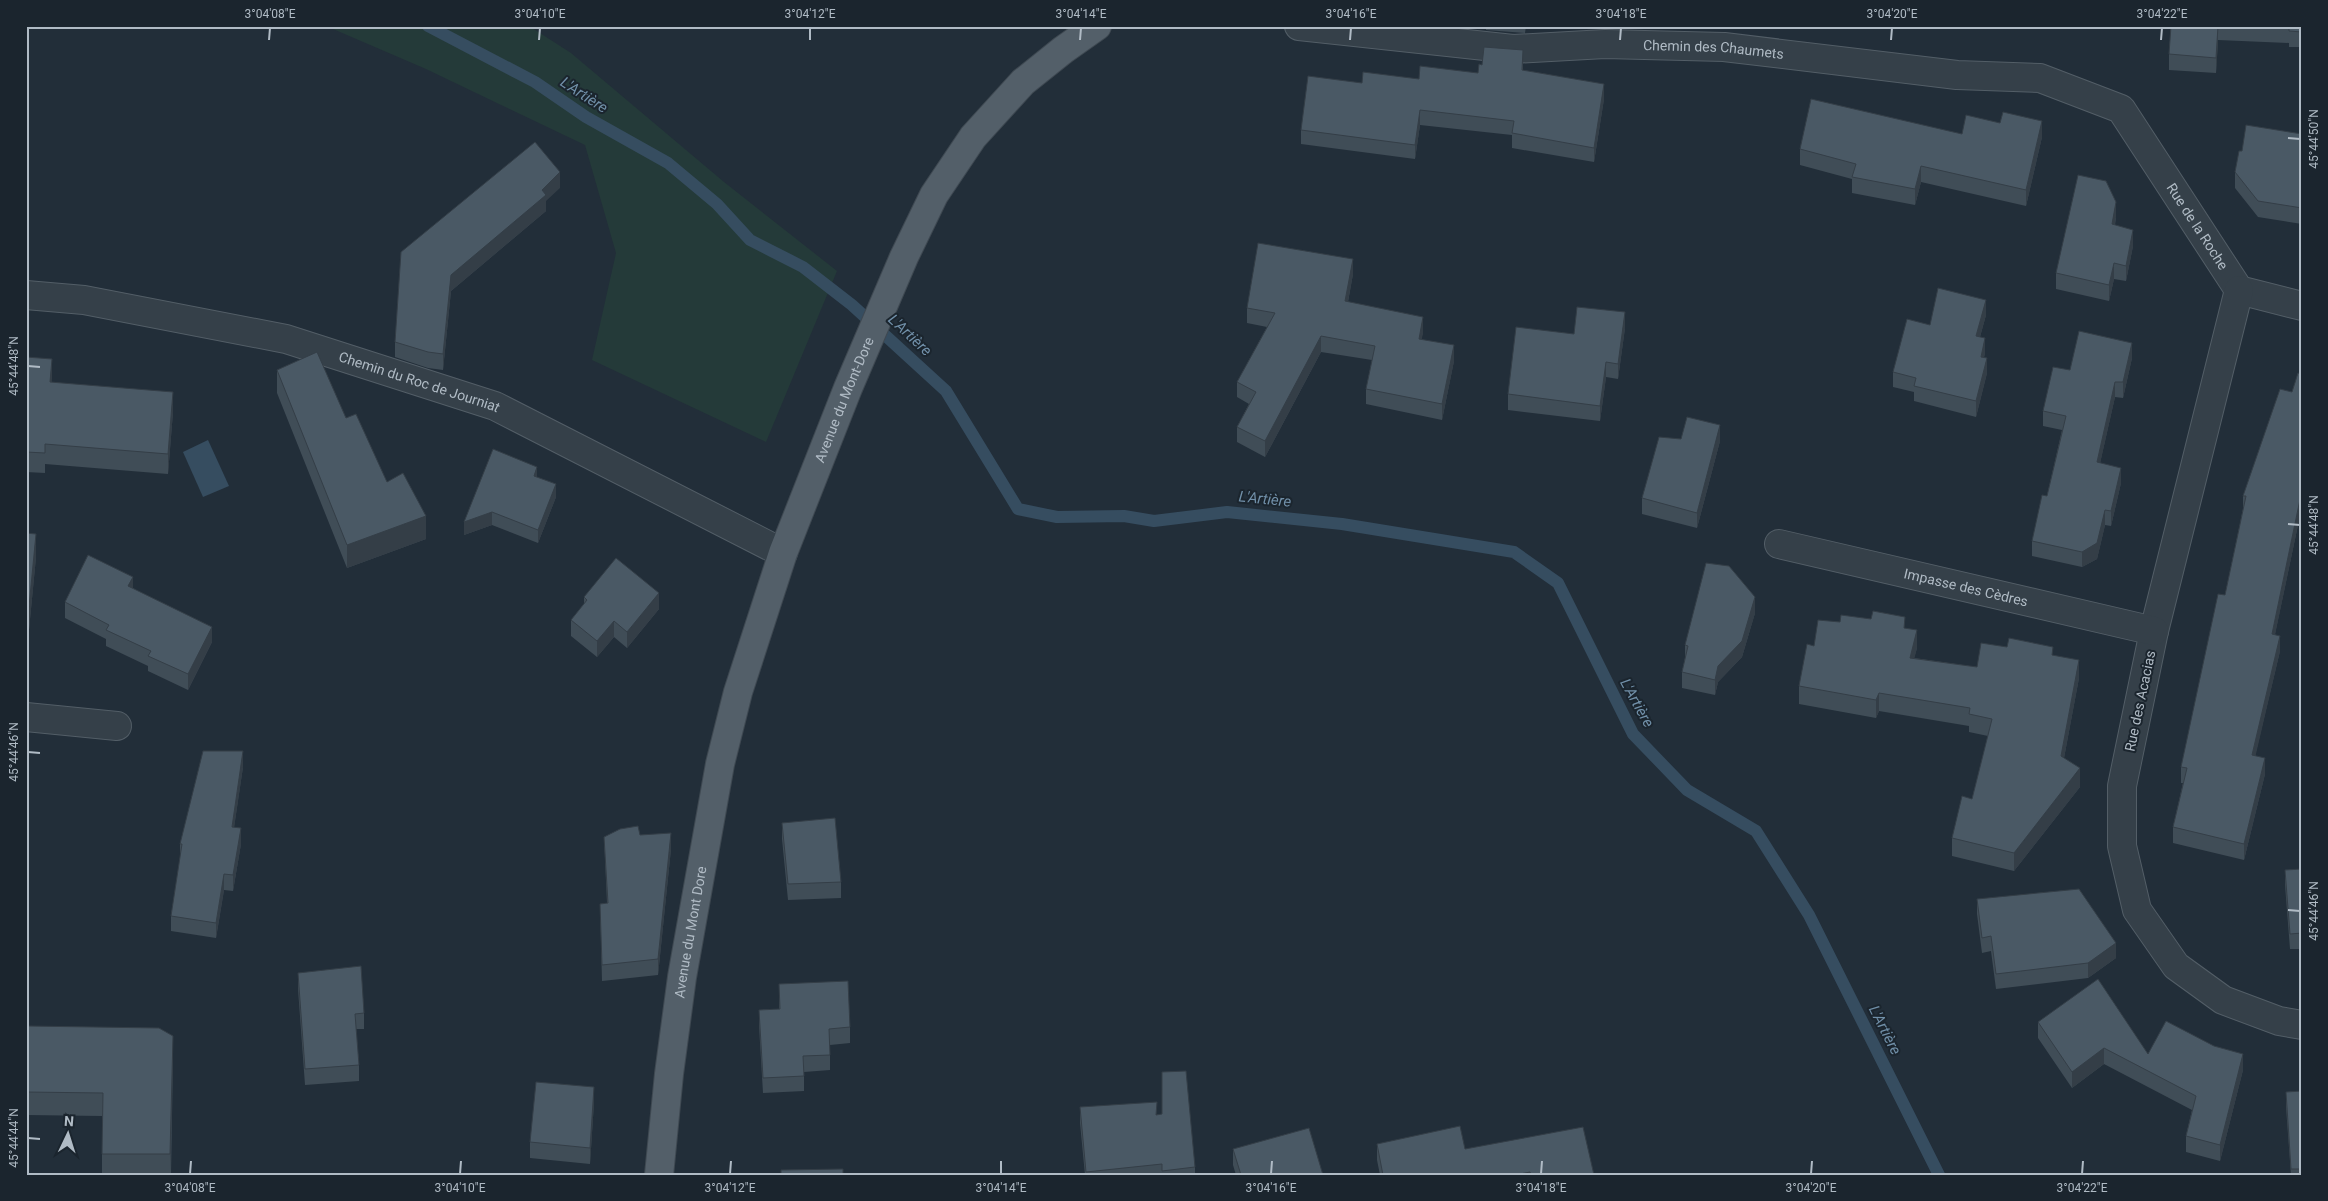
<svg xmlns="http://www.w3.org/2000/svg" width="2328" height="1201" viewBox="0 0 2328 1201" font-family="Roboto,sans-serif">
<rect width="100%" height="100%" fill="#222e39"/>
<path fill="#243a39" d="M 326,26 L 529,26 L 571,53 L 724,182 L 837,271 L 766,442 L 592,360 L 616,253 L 585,145 L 426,69 Z"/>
<path fill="#364d60" d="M 208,440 L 229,486 L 203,497 L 183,452 Z"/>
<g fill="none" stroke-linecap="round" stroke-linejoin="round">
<path stroke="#364d60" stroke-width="12" d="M 428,26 L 535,82 L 586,117 L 668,163 L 717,204 L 750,240 L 803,267 L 852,305 L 946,391 L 1018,509 L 1057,517 L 1124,516 L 1154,521 L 1227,512 L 1342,524 L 1514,552 L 1558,583 L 1633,734 L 1687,790 L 1756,831 L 1809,915 L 1939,1175"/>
<defs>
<g id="minor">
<path id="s1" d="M 1299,26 L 1513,49 L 1605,44 L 1724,47 L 1957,75 L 2040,78 L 2121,109 L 2239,290 L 2302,306"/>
<path d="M 2239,290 L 2154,631 L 2122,786 L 2122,846 L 2137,910 L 2176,966 L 2223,1000 L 2279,1021 L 2302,1025"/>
<path id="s2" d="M 26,295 L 84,300 L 286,339 L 495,406 L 783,553"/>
<path id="s3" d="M 1779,544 L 2154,631"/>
<path d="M 26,717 L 117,726"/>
</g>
<g id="primary">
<path id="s4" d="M 659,1175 L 669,1074 L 682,977 L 720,764 L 738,692 L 783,553 L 848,388 L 904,257 L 934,195 L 973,137 L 1023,82 L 1063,50 L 1097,26"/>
</g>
</defs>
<use href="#minor" stroke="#535e67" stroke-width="30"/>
<use href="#primary" stroke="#3f4952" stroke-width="30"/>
<use href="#minor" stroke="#354049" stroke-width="28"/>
<use href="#primary" stroke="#535f69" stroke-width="28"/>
</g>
<path fill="#404d57" d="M 1486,26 L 1526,26 L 1525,33 L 1486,30 Z
M 2171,26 L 2302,26 L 2302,47 L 2289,47 L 2289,43 L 2218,40 L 2216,73 L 2169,70 L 2169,54 Z
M 1523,64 L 1523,70 L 1604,99 L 1594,162 L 1512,148 L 1512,135 L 1420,125 L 1415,159 L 1301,144 L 1301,130 L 1362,83 L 1419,79 L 1478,73 L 1482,65 Z
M 1962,134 L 2042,137 L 2026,206 L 1921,182 L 1915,205 L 1852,193 L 1852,179 L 1800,165 L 1800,149 Z
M 2302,134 L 2302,224 L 2258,217 L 2235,188 L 2235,172 L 2242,151 Z
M 560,188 L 546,201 L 546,211 L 451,291 L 443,370 L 428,368 L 395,357 L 395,342 Z
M 2116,217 L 2115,225 L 2133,246 L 2126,281 L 2114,279 L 2109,301 L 2056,289 L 2056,273 Z
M 1353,274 L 1348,302 L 1423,333 L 1421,339 L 1454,361 L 1442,420 L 1366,404 L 1366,389 L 1372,360 L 1321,352 L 1265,457 L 1237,442 L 1237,427 L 1249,404 L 1237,397 L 1237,382 L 1267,327 L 1247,323 L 1247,308 Z
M 1986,315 L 1980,337 L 1985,353 L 1984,357 L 1987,373 L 1976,417 L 1914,401 L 1914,392 L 1893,387 L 1893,372 L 1930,325 Z
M 1625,328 L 1618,379 L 1606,377 L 1600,421 L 1508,410 L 1508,394 Z
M 26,357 L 52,382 L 173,412 L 168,474 L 45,464 L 45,473 L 26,472 Z
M 2132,358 L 2123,398 L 2115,397 L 2100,463 L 2121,483 L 2111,526 L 2105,525 L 2097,559 L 2082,567 L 2032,556 L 2032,541 L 2047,496 L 2062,430 L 2043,426 L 2043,411 L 2070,370 Z
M 277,370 L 387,482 L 426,539 L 347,568 L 277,393 Z
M 2302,374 L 2302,506 L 2275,634 L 2280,651 L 2255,756 L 2265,774 L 2244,860 L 2173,843 L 2173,827 L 2183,783 L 2181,783 L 2181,767 L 2225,595 L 2243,509 L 2243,496 L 2292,392 Z
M 1720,441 L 1697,528 L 1642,514 L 1642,498 Z
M 537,477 L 556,497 L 538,543 L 492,525 L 464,535 L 464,522 Z
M 26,533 L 36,557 L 28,640 L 26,640 Z
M 133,588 L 212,642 L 188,690 L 148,671 L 148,666 L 106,646 L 106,639 L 65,618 L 65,602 Z
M 584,597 L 659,609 L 627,648 L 614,637 L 597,657 L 571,636 L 571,620 L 584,604 Z
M 1755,613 L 1742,657 L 1718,682 L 1715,695 L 1682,688 L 1682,672 L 1685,658 L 1685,645 Z
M 1840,622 L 1905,628 L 1917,648 L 1914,658 L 1977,667 L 2053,656 L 2079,678 L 2064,758 L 2080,787 L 2014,871 L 1952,856 L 1952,838 L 1972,799 L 1988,736 L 1969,732 L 1969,726 L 1879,711 L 1876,718 L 1799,704 L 1799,686 L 1814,646 Z
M 243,767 L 234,827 L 241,844 L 233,891 L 224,890 L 216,938 L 171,931 L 171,916 L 180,859 L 180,844 Z
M 782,823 L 841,882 L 841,898 L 788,900 L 782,839 Z
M 640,835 L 671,849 L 658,975 L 602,981 L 600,904 L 607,903 L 604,837 Z
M 2302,869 L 2302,949 L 2290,949 L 2285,885 L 2285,870 Z
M 1977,899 L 2116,958 L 2088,978 L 1996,989 L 1991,951 L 1982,953 L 1977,914 Z
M 298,973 L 364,1013 L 364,1029 L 356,1029 L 359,1065 L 359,1081 L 305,1085 L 298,989 Z
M 779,984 L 850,1027 L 850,1043 L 830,1045 L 830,1070 L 804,1072 L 804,1091 L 763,1093 L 759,1026 L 759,1010 L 779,1009 Z
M 26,1019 L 28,1026 L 173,1058 L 171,1175 L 102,1175 L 102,1116 L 26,1115 Z
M 2038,1022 L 2148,1054 L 2243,1070 L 2220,1161 L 2186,1152 L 2186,1136 L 2192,1110 L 2104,1064 L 2072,1088 L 2038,1038 Z
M 2302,1091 L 2302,1175 L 2291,1175 L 2286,1107 L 2286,1092 Z
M 594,1102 L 590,1164 L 530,1158 L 530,1142 Z
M 1080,1107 L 1157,1115 L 1195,1167 L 1195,1175 L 1085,1175 L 1080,1123 Z
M 1377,1144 L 1465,1149 L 1594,1175 L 1380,1175 L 1377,1160 Z
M 1233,1149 L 1323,1175 L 1236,1175 L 1233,1165 Z"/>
<path fill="#343e47" d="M 2218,26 L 2218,42 L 2216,73 L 2216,58 Z
M 1604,84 L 1604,99 L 1594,162 L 1594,148 Z
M 1420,110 L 1420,125 L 1415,159 L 1415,145 Z
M 2042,121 L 2042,137 L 2026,206 L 2026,190 Z
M 1921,166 L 1921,182 L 1915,205 L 1915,189 Z
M 560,172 L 560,188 L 546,201 L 546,211 L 451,291 L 443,370 L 443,354 L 451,275 Z
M 2116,202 L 2116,217 L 2112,240 L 2112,224 Z
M 2133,230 L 2133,246 L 2126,281 L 2126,266 Z
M 1353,259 L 1353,274 L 1345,317 L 1345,301 Z
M 2114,263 L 2114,279 L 2109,301 L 2109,285 Z
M 1986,300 L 1986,315 L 1976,351 L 1976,336 Z
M 1625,312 L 1625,328 L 1618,379 L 1618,364 Z
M 1423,317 L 1423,333 L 1419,354 L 1419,339 Z
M 1321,336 L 1321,352 L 1265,457 L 1265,441 Z
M 1985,338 L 1985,353 L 1981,372 L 1981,357 Z
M 2132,343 L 2132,358 L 2123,398 L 2123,382 Z
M 1454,345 L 1454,361 L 1442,420 L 1442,404 Z
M 1987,358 L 1987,373 L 1976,417 L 1976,401 Z
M 52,359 L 52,379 L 50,402 L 50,382 Z
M 1606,362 L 1606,377 L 1600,421 L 1600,406 Z
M 2115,382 L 2115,397 L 2097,477 L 2097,462 Z
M 173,392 L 173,412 L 168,474 L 168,454 Z
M 1720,425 L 1720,441 L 1697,528 L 1697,513 Z
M 537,467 L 537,480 L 534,476 Z
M 2121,468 L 2121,483 L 2111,526 L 2111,511 Z
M 556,484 L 556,497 L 538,543 L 538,530 Z
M 2302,490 L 2302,506 L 2272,649 L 2272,634 Z
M 2105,510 L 2105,525 L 2097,559 L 2082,567 L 2082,552 Z
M 492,512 L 492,525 L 464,535 L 464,522 Z
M 426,516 L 426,539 L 347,568 L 347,545 Z
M 36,534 L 36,557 L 28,640 L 28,617 Z
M 133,577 L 133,592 L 128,586 Z
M 659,593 L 659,609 L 627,648 L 627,632 Z
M 1755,597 L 1755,613 L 1742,657 L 1718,682 L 1715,695 L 1715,680 L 1718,666 Z
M 614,621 L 614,637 L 597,657 L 597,641 Z
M 212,627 L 212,642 L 188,690 L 188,674 Z
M 1917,630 L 1917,648 L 1910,676 L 1910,658 Z
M 2280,636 L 2280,651 L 2252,771 L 2252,755 Z
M 2079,660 L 2079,678 L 2061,774 L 2061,756 Z
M 1879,693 L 1879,711 L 1876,718 L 1876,700 Z
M 243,751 L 243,767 L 232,842 L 232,827 Z
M 2265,758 L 2265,774 L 2244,860 L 2244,844 Z
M 2080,768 L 2080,787 L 2014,871 L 2014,853 Z
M 241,828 L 241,844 L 233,891 L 233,875 Z
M 671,833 L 671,849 L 658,975 L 658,959 Z
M 224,874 L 224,890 L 216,938 L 216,923 Z
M 2116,943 L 2116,958 L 2088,978 L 2088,963 Z
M 173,1036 L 173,1058 L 170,1175 L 170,1154 Z
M 2104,1048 L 2104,1064 L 2072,1088 L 2072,1072 Z
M 2243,1054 L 2243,1070 L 2220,1161 L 2220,1145 Z
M 594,1087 L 594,1102 L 590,1164 L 590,1148 Z"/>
<path fill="#4a5965" stroke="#343e47" d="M 2171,26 L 2218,26 L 2216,58 L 2169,54 Z
M 2269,26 L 2302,26 L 2302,32 L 2289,31 L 2289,27 Z
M 1484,47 L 1523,50 L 1522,70 L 1604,84 L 1594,148 L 1512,133 L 1514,121 L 1420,110 L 1415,145 L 1301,130 L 1308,76 L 1362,83 L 1363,72 L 1419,79 L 1420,66 L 1478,73 L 1479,64 L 1482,65 Z
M 1811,99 L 1962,134 L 1966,115 L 2000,123 L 2003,112 L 2042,121 L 2026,190 L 1921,166 L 1915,189 L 1852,177 L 1856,164 L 1800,149 Z
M 2246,125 L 2302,134 L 2302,208 L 2258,201 L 2235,172 L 2239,151 L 2242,151 Z
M 535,142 L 560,172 L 542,190 L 546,195 L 451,275 L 443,354 L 428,352 L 395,342 L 401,252 Z
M 2078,175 L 2106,181 L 2116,202 L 2112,224 L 2133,230 L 2126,266 L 2114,263 L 2109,285 L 2056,273 Z
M 1258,243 L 1353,259 L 1345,301 L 1423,317 L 1419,339 L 1454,345 L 1442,404 L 1366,389 L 1375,346 L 1321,336 L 1265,441 L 1237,427 L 1256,392 L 1237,382 L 1275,313 L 1247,308 Z
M 1938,288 L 1986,300 L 1976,336 L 1985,338 L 1981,357 L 1987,358 L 1976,401 L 1914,386 L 1916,378 L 1893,372 L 1907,319 L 1930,325 Z
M 1577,307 L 1625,312 L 1618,364 L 1606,362 L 1600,406 L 1508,394 L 1516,327 L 1574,334 Z
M 2079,331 L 2132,343 L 2123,382 L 2115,382 L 2097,462 L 2121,468 L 2111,511 L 2105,510 L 2097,543 L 2082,552 L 2032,541 L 2042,495 L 2047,496 L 2066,416 L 2043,411 L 2053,367 L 2070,370 Z
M 317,352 L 346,418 L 356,414 L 387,482 L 403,473 L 426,516 L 347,545 L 277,370 Z
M 26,357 L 52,359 L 50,382 L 173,392 L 168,454 L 45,444 L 45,453 L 26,452 Z
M 2298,373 L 2302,374 L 2302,490 L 2272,634 L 2280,636 L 2252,755 L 2265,758 L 2244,844 L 2173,827 L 2187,768 L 2181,767 L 2218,594 L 2225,595 L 2246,496 L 2243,496 L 2280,389 L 2292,392 Z
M 1687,417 L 1720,425 L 1697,513 L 1642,498 L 1659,437 L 1681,439 Z
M 493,449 L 537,467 L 534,476 L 556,484 L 538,530 L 492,512 L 464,522 Z
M 26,533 L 36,534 L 28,617 L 26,617 Z
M 88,555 L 133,577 L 128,586 L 212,627 L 188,674 L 148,656 L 151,651 L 106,630 L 109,625 L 65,602 Z
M 616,558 L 659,593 L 627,632 L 614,621 L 597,641 L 571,620 L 587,600 L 584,597 Z
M 1706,563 L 1729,566 L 1755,597 L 1742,641 L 1718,666 L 1715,680 L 1682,672 L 1688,646 L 1685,645 Z
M 1873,611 L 1905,617 L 1904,628 L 1917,630 L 1910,658 L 1977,667 L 1981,643 L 2007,647 L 2009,638 L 2053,647 L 2052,655 L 2079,660 L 2061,756 L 2080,768 L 2014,853 L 1952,838 L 1962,796 L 1972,799 L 1992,719 L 1969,714 L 1970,708 L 1879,693 L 1876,700 L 1799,686 L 1807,644 L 1814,646 L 1818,620 L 1840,622 L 1841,615 L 1871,619 Z
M 203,751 L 243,751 L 232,827 L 241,828 L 233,875 L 224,874 L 216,923 L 171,916 L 182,844 L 180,844 Z
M 835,818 L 841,882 L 788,884 L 782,823 Z
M 638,826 L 640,835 L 671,833 L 658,959 L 602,965 L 600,904 L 608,903 L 604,837 L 620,829 Z
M 2302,869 L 2302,933 L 2290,934 L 2285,870 Z
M 2079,889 L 2116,943 L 2088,963 L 1996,974 L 1991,936 L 1982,938 L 1977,899 Z
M 361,966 L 364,1013 L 355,1014 L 359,1065 L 305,1069 L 298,973 Z
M 2098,979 L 2148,1054 L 2166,1021 L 2214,1046 L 2243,1054 L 2220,1145 L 2186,1136 L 2196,1096 L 2104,1048 L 2072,1072 L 2038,1022 Z
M 848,981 L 850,1027 L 829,1029 L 830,1055 L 803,1056 L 804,1076 L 763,1078 L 759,1010 L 780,1009 L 779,984 Z
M 26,1019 L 27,1019 L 28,1026 L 159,1028 L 173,1036 L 170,1154 L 102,1154 L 103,1093 L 26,1092 Z
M 1186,1071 L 1195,1167 L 1162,1171 L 1162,1164 L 1086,1172 L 1080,1107 L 1157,1102 L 1156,1115 L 1162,1114 L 1162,1072 Z
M 536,1082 L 594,1087 L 590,1148 L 530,1142 Z
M 2302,1091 L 2302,1169 L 2291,1169 L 2286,1092 Z
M 1460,1126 L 1465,1149 L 1583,1127 L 1594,1175 L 1531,1175 L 1530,1172 L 1515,1175 L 1383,1175 L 1377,1144 Z
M 1309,1128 L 1323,1175 L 1241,1175 L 1233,1149 Z
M 843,1169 L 843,1175 L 781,1175 L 781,1170 Z"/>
<path fill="none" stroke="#b0bbc5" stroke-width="2" d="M 269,40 L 270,28M 539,40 L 540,28M 810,40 L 810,28M 1080,40 L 1081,28M 1350,40 L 1351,28M 1620,40 L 1621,28M 1891,40 L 1892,28M 2161,40 L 2162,28M 2288,138 L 2300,139M 28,366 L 40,367M 2288,524 L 2300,525M 28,752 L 40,753M 2288,910 L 2300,911M 28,1138 L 40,1139M 190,1174 L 191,1161M 460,1174 L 461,1161M 730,1174 L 731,1161M 1001,1174 L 1001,1161M 1271,1174 L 1272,1161M 1541,1174 L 1542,1161M 1811,1174 L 1812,1161M 2082,1174 L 2083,1161"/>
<g text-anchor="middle" stroke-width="4" stroke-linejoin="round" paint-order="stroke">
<g font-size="14" fill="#b0bbc5" stroke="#1b252e">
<text dy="5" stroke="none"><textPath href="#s1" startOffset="416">Chemin des Chaumets</textPath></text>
<text dy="5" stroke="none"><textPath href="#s1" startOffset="971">Rue de la Roche</textPath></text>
<text dy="5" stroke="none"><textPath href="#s2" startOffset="404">Chemin du Roc de Journiat</textPath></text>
<text dy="5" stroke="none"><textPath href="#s4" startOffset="801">Avenue du Mont-Dore</textPath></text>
<text dy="5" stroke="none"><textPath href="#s3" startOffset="192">Impasse des Cèdres</textPath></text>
<text transform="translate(2140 701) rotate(-78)" y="5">Rue des Acacias</text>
<text dy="5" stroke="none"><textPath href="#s4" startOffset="245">Avenue du Mont Dore</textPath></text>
</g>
<g font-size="15" font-style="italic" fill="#7190a9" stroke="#1b252e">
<text transform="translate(584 95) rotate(33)" y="5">L'Artière</text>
<text transform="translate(910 335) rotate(43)" y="5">L'Artière</text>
<text transform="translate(1265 499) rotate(6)" y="5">L'Artière</text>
<text transform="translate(1637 703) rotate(61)" y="5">L'Artière</text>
<text transform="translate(1885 1030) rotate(63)" y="5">L'Artière</text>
</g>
</g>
<rect width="2328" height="1201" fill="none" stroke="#1b252e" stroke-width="55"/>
<g transform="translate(68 1134) rotate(4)" stroke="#1b252e" stroke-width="4" paint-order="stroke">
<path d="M0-4L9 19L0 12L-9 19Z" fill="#b0bbc5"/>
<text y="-8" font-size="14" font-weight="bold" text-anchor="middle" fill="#b0bbc5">N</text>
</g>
<rect x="28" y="28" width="2272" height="1146" fill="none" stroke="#b0bbc5" stroke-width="2"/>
<g font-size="12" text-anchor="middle" fill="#b0bbc5">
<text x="270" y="18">3°04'08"E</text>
<text x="540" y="18">3°04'10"E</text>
<text x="810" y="18">3°04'12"E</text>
<text x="1081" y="18">3°04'14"E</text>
<text x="1351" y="18">3°04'16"E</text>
<text x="1621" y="18">3°04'18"E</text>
<text x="1892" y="18">3°04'20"E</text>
<text x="2162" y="18">3°04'22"E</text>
<text transform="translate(2314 139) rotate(-90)" y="4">45°44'50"N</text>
<text transform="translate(14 366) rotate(-90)" y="4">45°44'48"N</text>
<text transform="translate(2314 525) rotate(-90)" y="4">45°44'48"N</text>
<text transform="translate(14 752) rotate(-90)" y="4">45°44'46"N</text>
<text transform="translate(2314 911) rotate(-90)" y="4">45°44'46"N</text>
<text transform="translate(14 1138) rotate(-90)" y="4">45°44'44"N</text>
<text x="190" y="1192">3°04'08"E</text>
<text x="460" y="1192">3°04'10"E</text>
<text x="730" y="1192">3°04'12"E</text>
<text x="1001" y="1192">3°04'14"E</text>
<text x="1271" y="1192">3°04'16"E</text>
<text x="1541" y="1192">3°04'18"E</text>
<text x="1811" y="1192">3°04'20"E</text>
<text x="2082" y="1192">3°04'22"E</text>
</g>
</svg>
